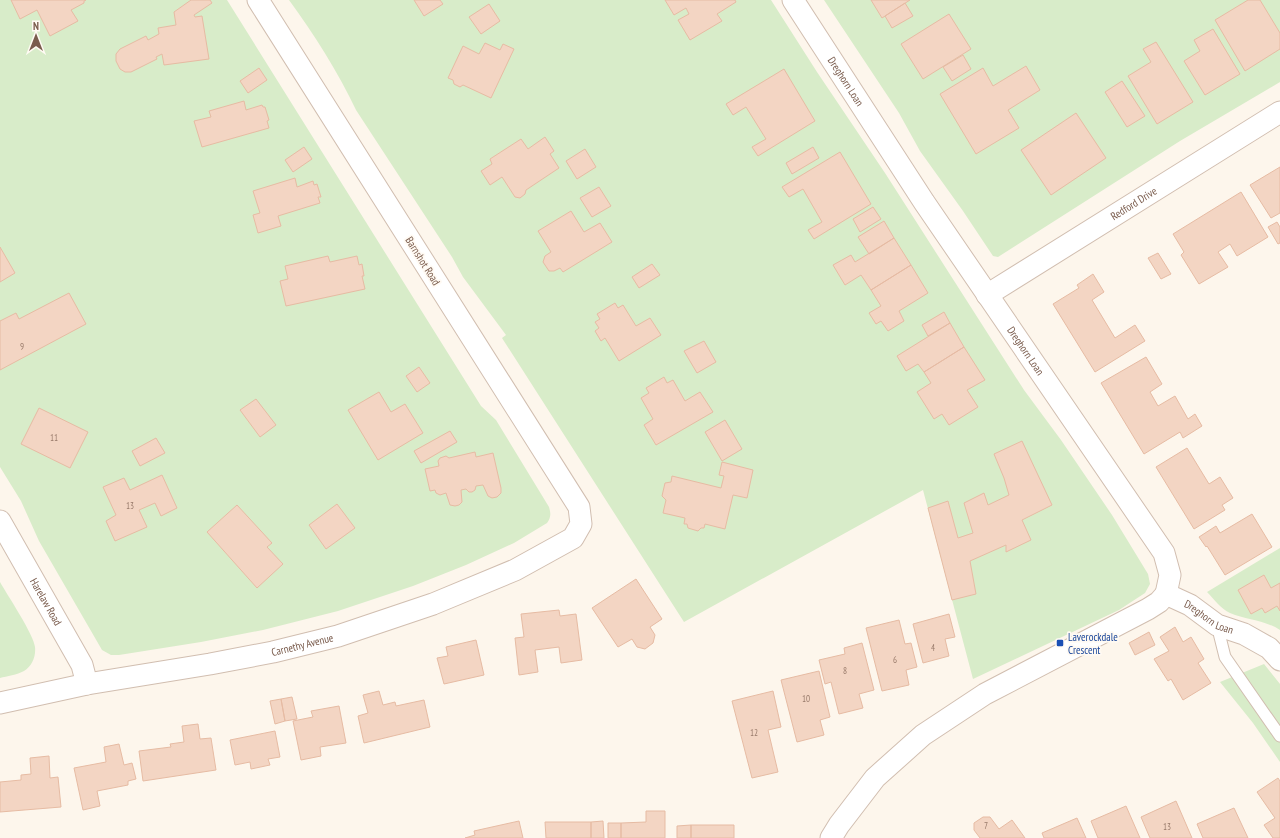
<svg xmlns="http://www.w3.org/2000/svg" width="1280" height="838" viewBox="0 0 1280 838" font-family="'PT Sans Narrow',sans-serif">
<rect width="100%" height="100%" fill="#fdf6ec"/>
<path fill="#d8ecc9" d="M 0,0 L 227,0 L 481,406 L 496,420 L 549,507 C 551,514 551,517 547,523 L 514,543 L 466,565 L 413,586 L 338,611 L 263,630 L 201,642 L 119,655 L 111,655 L 102,650 L 39,541 L 21,501 L 0,467 Z
M 289,0 L 771,0 L 817,72 L 885,173 L 1024,390 L 1061,440 L 1112,515 L 1148,574 L 1150,584 L 1145,593 L 1119,610 L 973,679 L 923,490 L 684,622 L 502,338 L 506,335 L 463,277 L 452,257 L 356,110 C 338,72 314,34 289,0 Z
M 824,0 L 1280,0 L 1280,82 L 1180,141 L 998,257 L 993,256 L 963,211 L 920,151 L 899,113 Z
M 1280,548 L 1280,630 C 1265,620 1246,620 1230,613 C 1221,609 1214,599 1207,592 Z
M 0,582 C 8,596 34,635 35,647 C 36,657 32,666 24,671 C 17,675 7,676 0,678 Z
M 1264,664 L 1280,684 L 1280,762 L 1253,723 L 1220,682 Z"/>
<path fill="#f3d5c3" stroke="#e6bba3" d="M 11,0 L 86,0 L 84,1 L 84,3 L 71,10 L 78,21 L 50,36 L 37,10 L 20,19 Z
M 191,0 L 210,0 L 212,3 L 194,15 L 195,17 L 202,16 L 209,59 L 164,65 L 162,54 L 156,57 L 157,59 L 131,72 L 125,72 L 120,69 L 116,61 L 116,54 L 120,49 L 146,36 L 148,40 L 159,34 L 158,28 L 176,25 L 174,12 Z
M 414,0 L 440,0 L 443,4 L 424,16 Z
M 665,0 L 735,0 L 736,2 L 717,14 L 722,21 L 690,40 L 678,20 L 689,14 L 686,8 L 674,15 Z
M 871,0 L 910,0 L 882,18 Z
M 1248,0 L 1260,0 L 1280,33 L 1280,49 L 1245,71 L 1215,20 Z
M 905,3 L 913,16 L 892,28 L 885,16 Z
M 489,4 L 500,21 L 481,34 L 469,17 Z
M 949,14 L 971,49 L 923,79 L 901,44 Z
M 1213,29 L 1240,74 L 1205,95 L 1184,61 L 1200,51 L 1194,40 Z
M 1156,42 L 1193,102 L 1157,124 L 1128,76 L 1151,62 L 1143,49 Z
M 485,43 L 500,50 L 503,44 L 514,49 L 491,98 L 463,85 L 460,87 L 454,84 L 453,80 L 448,78 L 463,46 L 479,54 Z
M 963,55 L 971,69 L 952,81 L 943,67 Z
M 1026,66 L 1040,90 L 1008,110 L 1019,128 L 976,154 L 940,94 L 983,68 L 993,86 Z
M 259,68 L 267,80 L 248,93 L 240,81 Z
M 784,69 L 815,121 L 758,156 L 752,147 L 766,139 L 746,107 L 733,115 L 726,104 Z
M 1122,81 L 1145,116 L 1127,127 L 1105,92 Z
M 244,101 L 246,110 L 262,105 L 263,107 L 265,107 L 269,120 L 267,121 L 269,128 L 202,147 L 194,121 L 211,117 L 209,111 Z
M 1076,113 L 1106,158 L 1051,195 L 1021,150 Z
M 545,137 L 554,151 L 550,154 L 559,168 L 526,190 L 525,194 L 520,198 L 515,197 L 502,177 L 490,185 L 481,171 L 492,164 L 490,159 L 521,139 L 528,149 Z
M 304,147 L 312,159 L 293,172 L 285,160 Z
M 813,147 L 819,158 L 792,174 L 786,163 Z
M 585,149 L 596,167 L 577,179 L 566,161 Z
M 840,152 L 871,204 L 814,239 L 808,230 L 822,222 L 803,189 L 789,197 L 782,187 Z
M 1280,167 L 1280,213 L 1271,218 L 1250,185 Z
M 295,178 L 297,187 L 313,181 L 314,185 L 317,184 L 321,197 L 318,197 L 320,203 L 278,216 L 281,226 L 258,233 L 253,215 L 260,213 L 253,191 Z
M 599,187 L 611,206 L 592,217 L 580,198 Z
M 1241,192 L 1268,237 L 1237,256 L 1230,244 L 1218,252 L 1228,267 L 1199,284 L 1181,255 L 1184,252 L 1173,234 Z
M 873,207 L 881,219 L 860,232 L 853,219 Z
M 571,211 L 584,232 L 600,223 L 612,242 L 563,272 L 560,268 L 554,271 L 549,271 L 543,262 L 545,256 L 551,252 L 538,231 Z
M 884,221 L 894,238 L 869,254 L 858,237 Z
M 1277,222 L 1280,227 L 1280,243 L 1278,244 L 1268,227 Z
M 894,238 L 911,265 L 871,290 L 861,275 L 845,285 L 833,265 L 851,255 L 855,262 Z
M 0,247 L 15,273 L 0,282 Z
M 1158,253 L 1171,274 L 1161,279 L 1148,258 Z
M 328,256 L 330,262 L 357,256 L 359,265 L 362,264 L 364,276 L 362,276 L 365,289 L 286,306 L 280,281 L 288,279 L 285,266 Z
M 652,264 L 660,275 L 639,288 L 632,277 Z
M 911,265 L 928,293 L 899,311 L 904,321 L 888,331 L 881,321 L 876,324 L 869,313 L 881,306 L 871,290 Z
M 1093,274 L 1104,292 L 1092,300 L 1115,338 L 1135,325 L 1145,341 L 1095,372 L 1053,304 L 1079,288 L 1077,285 Z
M 69,293 L 86,324 L 0,370 L 0,321 L 16,313 L 19,319 Z
M 615,303 L 618,308 L 623,305 L 636,326 L 650,318 L 661,335 L 619,361 L 605,338 L 601,341 L 595,331 L 599,328 L 595,322 L 600,319 L 597,314 Z
M 944,312 L 950,323 L 928,336 L 922,325 Z
M 950,323 L 964,347 L 924,372 L 918,364 L 906,371 L 897,356 Z
M 704,341 L 716,362 L 697,373 L 684,351 Z
M 964,347 L 985,380 L 967,390 L 978,407 L 949,425 L 942,414 L 934,419 L 917,392 L 931,383 L 924,372 Z
M 1146,357 L 1162,384 L 1150,392 L 1158,406 L 1175,396 L 1188,419 L 1195,414 L 1202,426 L 1183,438 L 1180,432 L 1144,454 L 1101,383 Z
M 419,367 L 430,383 L 417,392 L 406,376 Z
M 664,377 L 667,383 L 673,380 L 685,401 L 700,392 L 713,412 L 656,445 L 644,425 L 653,419 L 641,398 L 649,393 L 646,388 Z
M 379,392 L 391,412 L 405,404 L 423,433 L 378,460 L 348,410 Z
M 256,399 L 276,425 L 260,437 L 240,410 Z
M 39,408 L 88,432 L 70,468 L 21,444 Z
M 725,420 L 742,449 L 722,461 L 705,432 Z
M 450,431 L 457,442 L 421,463 L 414,451 Z
M 156,438 L 165,453 L 140,466 L 132,451 Z
M 1022,441 L 1052,505 L 1022,520 L 1031,540 L 1006,552 L 1006,545 L 970,561 L 976,594 L 952,600 L 928,508 L 948,501 L 958,538 L 973,533 L 964,503 L 984,493 L 988,505 L 1009,495 L 1004,478 L 994,454 Z
M 1187,448 L 1209,484 L 1220,477 L 1233,498 L 1222,505 L 1225,510 L 1194,529 L 1156,467 Z
M 475,452 L 476,457 L 493,453 L 501,488 L 501,493 L 497,497 L 492,498 L 488,496 L 483,485 L 476,486 L 475,490 L 472,492 L 469,492 L 466,489 L 461,490 L 462,502 L 459,505 L 455,506 L 450,505 L 446,493 L 440,495 L 436,493 L 435,490 L 430,491 L 425,469 L 439,466 L 438,461 L 440,458 L 446,456 L 449,458 Z
M 722,462 L 753,470 L 747,498 L 733,495 L 725,529 L 705,524 L 704,528 L 701,528 L 698,531 L 688,528 L 687,524 L 684,524 L 685,518 L 663,513 L 666,500 L 662,496 L 665,483 L 671,482 L 672,476 L 721,488 L 724,476 L 719,475 Z
M 162,475 L 177,508 L 161,516 L 155,503 L 139,510 L 147,527 L 115,541 L 106,521 L 116,515 L 103,487 L 124,478 L 130,490 Z
M 337,504 L 355,528 L 326,549 L 309,525 Z
M 237,505 L 272,543 L 267,547 L 283,564 L 257,588 L 207,532 Z
M 1252,514 L 1272,547 L 1225,575 L 1207,546 L 1206,547 L 1199,537 L 1216,526 L 1220,533 Z
M 1264,575 L 1271,588 L 1280,583 L 1280,611 L 1277,606 L 1265,613 L 1262,608 L 1251,614 L 1238,590 Z
M 636,579 L 662,619 L 650,627 L 655,635 L 653,643 L 645,649 L 637,647 L 632,639 L 618,647 L 592,608 Z
M 559,610 L 560,616 L 576,614 L 582,660 L 561,663 L 559,647 L 535,650 L 538,672 L 519,675 L 515,638 L 524,637 L 521,614 Z
M 949,614 L 955,637 L 945,639 L 949,656 L 923,663 L 913,624 Z
M 899,620 L 905,644 L 911,643 L 917,667 L 906,670 L 909,685 L 882,691 L 866,628 Z
M 1175,627 L 1183,642 L 1191,637 L 1204,659 L 1198,663 L 1211,683 L 1183,700 L 1171,679 L 1168,681 L 1154,659 L 1169,651 L 1160,637 Z
M 1149,632 L 1155,645 L 1135,655 L 1129,643 Z
M 476,640 L 484,675 L 444,684 L 437,658 L 448,656 L 446,647 Z
M 862,643 L 874,690 L 859,694 L 863,708 L 839,714 L 831,682 L 825,684 L 819,660 L 845,654 L 844,648 Z
M 819,671 L 830,717 L 820,720 L 824,735 L 797,742 L 781,680 Z
M 379,691 L 383,705 L 395,702 L 396,706 L 424,700 L 430,727 L 364,743 L 358,716 L 368,713 L 363,695 Z
M 773,691 L 781,727 L 768,730 L 778,772 L 752,778 L 732,701 Z
M 292,697 L 297,719 L 285,721 L 281,699 Z
M 281,699 L 285,721 L 275,724 L 270,701 Z
M 339,706 L 346,743 L 320,747 L 321,756 L 301,760 L 293,721 L 313,717 L 311,711 Z
M 198,724 L 200,739 L 211,738 L 216,770 L 143,781 L 139,751 L 171,747 L 170,744 L 184,742 L 182,726 Z
M 275,731 L 280,757 L 268,759 L 270,765 L 251,769 L 250,762 L 235,765 L 230,740 Z
M 119,744 L 124,765 L 132,763 L 136,779 L 128,781 L 128,785 L 97,791 L 100,806 L 83,810 L 74,768 L 106,762 L 104,747 Z
M 49,756 L 50,778 L 58,777 L 61,807 L 0,812 L 0,782 L 21,780 L 21,775 L 31,774 L 30,758 Z
M 1278,778 L 1280,781 L 1280,838 L 1273,838 L 1264,825 L 1275,818 L 1257,792 Z
M 1176,801 L 1192,838 L 1150,838 L 1141,817 Z
M 1126,806 L 1140,838 L 1098,838 L 1091,821 Z
M 1234,808 L 1248,838 L 1203,838 L 1197,824 Z
M 646,811 L 665,811 L 665,838 L 621,838 L 621,823 L 646,822 Z
M 983,817 L 990,817 L 999,829 L 1012,820 L 1025,838 L 980,838 L 974,830 L 974,823 Z
M 1077,818 L 1086,838 L 1044,838 L 1042,833 Z
M 519,821 L 523,838 L 465,838 L 475,835 L 474,831 Z
M 603,821 L 604,838 L 591,838 L 591,822 Z
M 545,822 L 591,822 L 591,838 L 546,838 Z
M 608,823 L 621,823 L 621,838 L 608,838 Z
M 691,825 L 734,825 L 734,838 L 691,838 Z
M 691,825 L 691,838 L 677,838 L 677,826 Z"/>
<g fill="none" stroke-linecap="round" stroke-linejoin="round">
<defs>
<path id="service" d="M 1217,625 L 1225,657 L 1280,736"/>
<g id="minor">
<path id="s1" d="M 793,0 L 924,202 L 1164,553 L 1170,575 L 1166,594"/>
<path id="s2" d="M 987,295 L 1280,112"/>
<path id="s3" d="M 0,521 L 82,665 L 87,684"/>
<path id="s4" d="M 1166,594 L 1190,605 L 1217,625 L 1244,634 L 1269,648 L 1280,660"/>
<path id="s5" d="M 0,703 L 87,684 L 210,664 L 273,652 L 338,636 L 433,604 L 515,570 L 573,538 L 581,524 L 579,507 L 258,0"/>
<path d="M 831,838 L 839,825 L 875,778 L 923,735 L 985,694 L 1148,609 L 1159,602 L 1166,594"/>
</g>
</defs>
<use href="#service" stroke="#d1beb0" stroke-width="13"/>
<use href="#minor" stroke="#d1beb0" stroke-width="23"/>
<use href="#service" stroke="#fff" stroke-width="11"/>
<use href="#minor" stroke="#fff" stroke-width="21"/>
</g>
<rect fill="#1a4fb4" stroke="#fffaf3" stroke-width="1.5" x="1056" y="639" width="8" height="8" rx="2"/>
<g text-anchor="middle" stroke-width="3.5" stroke-linejoin="round" paint-order="stroke">
<g font-size="9" fill="#987a6a">
<text x="22" y="350">9</text>
<text x="54" y="441">11</text>
<text x="130" y="509">13</text>
<text x="933" y="651">4</text>
<text x="895" y="663">6</text>
<text x="845" y="674">8</text>
<text x="806" y="702">10</text>
<text x="754" y="736">12</text>
<text x="986" y="829">7</text>
<text x="1167" y="830">13</text>
</g>
<g font-size="11" fill="#7a5c4d" stroke="#fffaf3">
<text dy="4" stroke="none"><textPath href="#s1" startOffset="97">Dreghorn Loan</textPath></text>
<text dy="4" stroke="none"><textPath href="#s2" startOffset="173">Redford Drive</textPath></text>
<text transform="translate(423 261) rotate(58)" y="4">Barnshot Road</text>
<text dy="4" stroke="none"><textPath href="#s1" startOffset="421">Dreghorn Loan</textPath></text>
<text dy="4" stroke="none"><textPath href="#s3" startOffset="93">Harelaw Road</textPath></text>
<text dy="4" stroke="none"><textPath href="#s4" startOffset="49">Dreghorn Loan</textPath></text>
<text dy="4" stroke="none"><textPath href="#s5" startOffset="308">Carnethy Avenue</textPath></text>
</g>
<g font-size="11" fill="#164399" stroke="#fffaf3" text-anchor="start">
<text x="1068" y="641">Laverockdale<tspan x="1068" dy="13">Crescent</tspan></text>
</g>
</g>
<g transform="translate(36 36)" stroke="#fffaf3" stroke-width="3" paint-order="stroke">
<path d="M0-3L7 15L0 10L-7 15Z" fill="#7a5c4d"/>
<text y="-6" font-size="11" font-weight="bold" text-anchor="middle" fill="#7a5c4d">N</text>
</g>
</svg>
